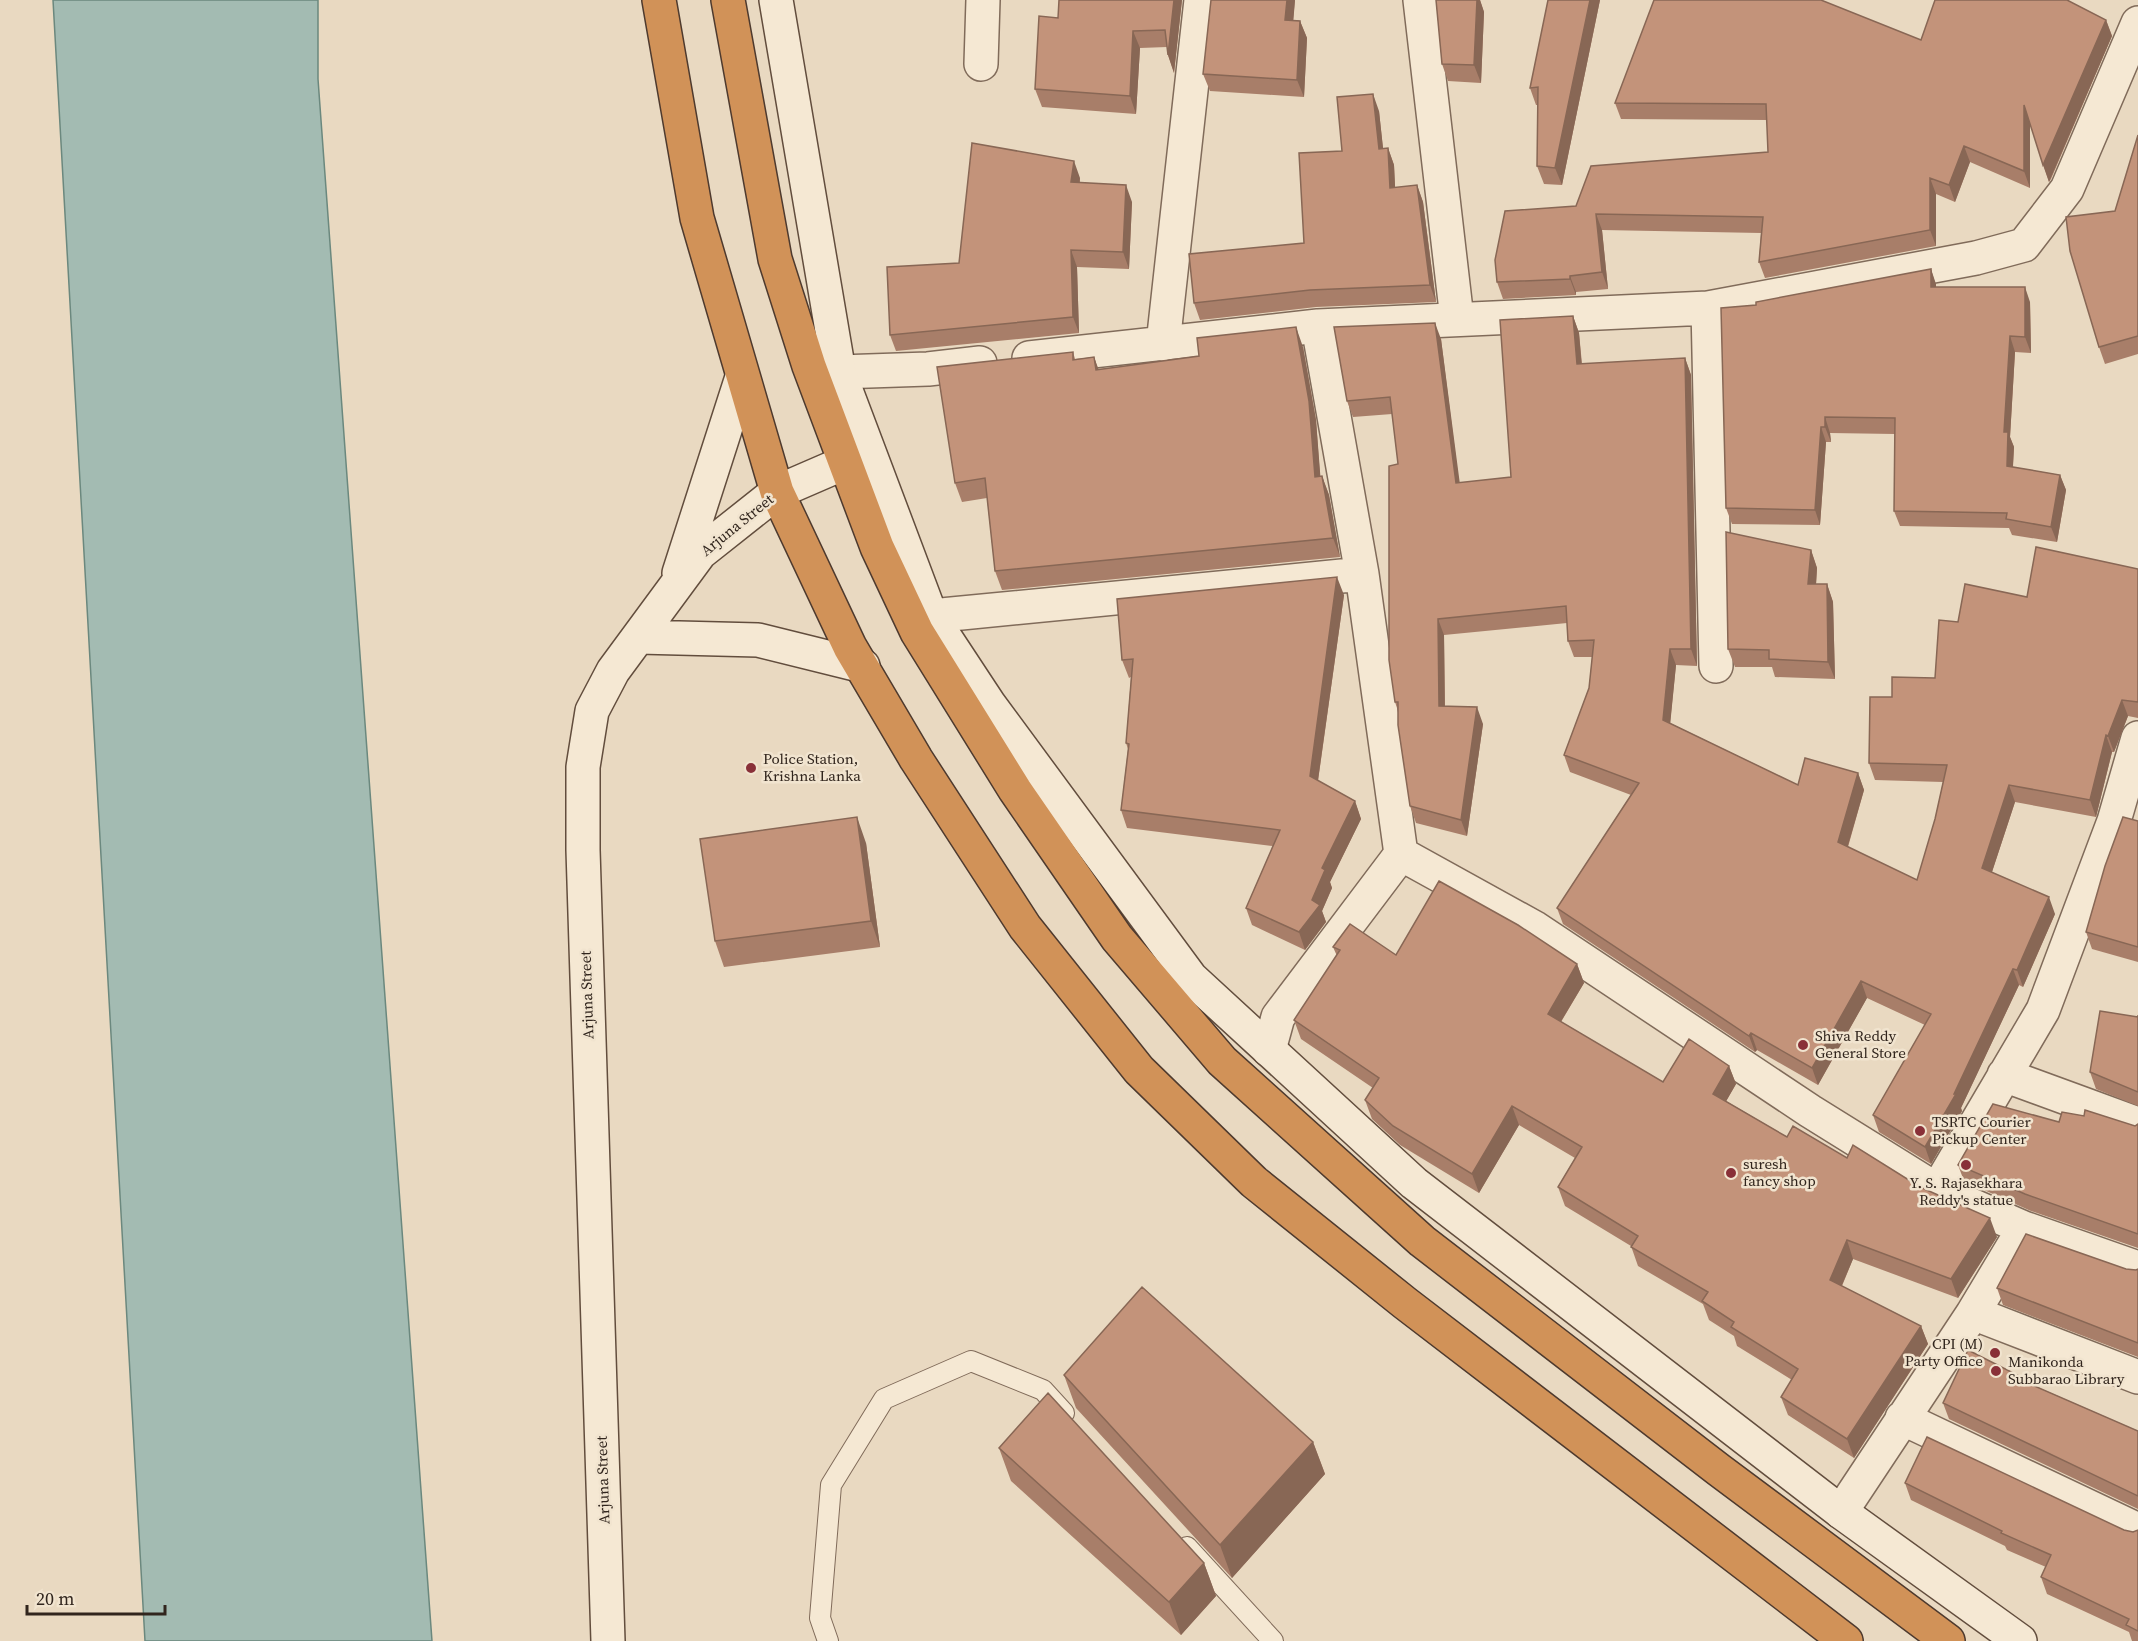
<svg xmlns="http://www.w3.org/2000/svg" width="2138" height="1641" viewBox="0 0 2138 1641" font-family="'Source Serif 4',serif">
<rect width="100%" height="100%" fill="#e9d9c1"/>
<path fill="#a3bbb2" stroke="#6b887e" stroke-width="1.5" d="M 53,0 L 318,0 L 318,79 L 432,1641 L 145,1641 Z"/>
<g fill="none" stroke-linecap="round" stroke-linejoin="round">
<defs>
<path id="lane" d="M 1187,1547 L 1273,1641
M 828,1641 L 820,1618 L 831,1485 L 884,1399 L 971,1361 L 1043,1390 L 1064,1413"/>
<path id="street" d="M 1420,0 L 1457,319
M 981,64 L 983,0
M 1708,308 L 1716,666
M 1318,326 L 1362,574 L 1401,854 L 1535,928 L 1810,1111 L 1937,1190 L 2024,1228 L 2138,1268
M 1163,344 L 1201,0
M 1029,358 L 1318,326 L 1708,308 L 1976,258 L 2024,245 L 2067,189 L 2138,23
M 839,372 L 928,369 L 980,363
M 931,616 L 1362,574
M 1269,1050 L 1278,1017 L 1401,854
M 2004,1075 L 2138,1124
M 1937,1190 L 2043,1010 L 2114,821 L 2138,738
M 1973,1313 L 2138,1377
M 1902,1418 L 2138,1530
M 1841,1512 L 1973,1313 L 2024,1228"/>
<path id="secondary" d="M 776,0 L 839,372 L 931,616 L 989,704 L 1191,978 L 1414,1183 L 1841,1512 L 2020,1641
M 679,573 L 742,377
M 639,637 L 758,640 L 863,666
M 608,1641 L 583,850 L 583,767 L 592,711 L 613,671 L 700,553 L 777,492 L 844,463"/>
<path id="highway" d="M 659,0 L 697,218 L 777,492 L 850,647 L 916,759 L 1025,927 L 1139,1070 L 1254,1182 L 1405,1303 L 1846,1641
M 728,0 L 775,259 L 809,366 L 877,547 L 917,632 L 1015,790 L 1117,938 L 1222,1061 L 1422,1241 L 1719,1470 L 1948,1641"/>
</defs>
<use href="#lane" stroke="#806b5a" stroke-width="22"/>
<use href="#street" stroke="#806b5a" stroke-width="36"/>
<use href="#secondary" stroke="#624d3d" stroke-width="36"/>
<use href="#highway" stroke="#4e3a2e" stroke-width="36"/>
<use href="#lane" stroke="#f5e8d3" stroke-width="20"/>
<use href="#street" stroke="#f5e8d3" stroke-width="33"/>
<use href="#secondary" stroke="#f5e8d3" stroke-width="33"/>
<use href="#highway" stroke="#d19258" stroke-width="33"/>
</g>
<path fill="#a87e69" d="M 1182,0 L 1174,73 L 1168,55 L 1167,47 L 1140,48 L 1136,114 L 1042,107 L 1035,89 L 1058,18 Z
M 1295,0 L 1293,20 L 1300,21 L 1307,38 L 1304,97 L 1210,91 L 1203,74 Z
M 1436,0 L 1480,0 L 1484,12 L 1481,83 L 1448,81 L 1442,64 Z
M 1548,0 L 1600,0 L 1562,185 L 1544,184 L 1537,166 L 1538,105 L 1536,105 L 1530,88 Z
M 2106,20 L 2112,36 L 2051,179 L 2049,182 L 2030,124 L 2030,188 L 1970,162 L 1955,202 L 1936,194 L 1936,246 L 1765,278 L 1759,262 L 1761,233 L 1602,230 L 1608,289 L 1576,292 L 1576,295 L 1503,299 L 1497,282 L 1576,206 L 1768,152 L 1767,120 L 1621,119 L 1615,103 L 1921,40 Z
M 1379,111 L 1383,149 L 1388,148 L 1394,165 L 1395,188 L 1417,185 L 1423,202 L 1436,302 L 1316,307 L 1200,320 L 1194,303 L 1304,243 L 1342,151 Z
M 2138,135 L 2138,354 L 2105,364 L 2099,347 L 2115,211 Z
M 1080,178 L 1080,183 L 1132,202 L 1129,269 L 1077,267 L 1079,333 L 896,351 L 890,335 L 959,263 Z
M 1931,269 L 1936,287 L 2030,302 L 2031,353 L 2015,352 L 2010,437 L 2014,447 L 2013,467 L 2060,475 L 2066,490 L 2057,542 L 2012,535 L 2009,528 L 1900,526 L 1894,511 L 1895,434 L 1830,433 L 1831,442 L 1826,442 L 1820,525 L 1732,524 L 1726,508 L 1756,305 Z
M 1573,316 L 1579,333 L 1582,364 L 1685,358 L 1691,375 L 1697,666 L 1676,665 L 1670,723 L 1798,785 L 1858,773 L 1864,790 L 1848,847 L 1917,880 L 1935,819 L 1943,782 L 1875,780 L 1869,763 L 1892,697 L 1935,678 L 1958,622 L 2027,597 L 2138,569 L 2138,718 L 2128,716 L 2114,752 L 2112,752 L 2096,817 L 2015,802 L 1992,872 L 2055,914 L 2023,987 L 2019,985 L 1961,1108 L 1962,1111 L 1931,1164 L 1879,1132 L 1873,1115 L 1925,1025 L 1867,998 L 1818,1085 L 1757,1050 L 1755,1052 L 1563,924 L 1557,908 L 1631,795 L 1570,772 L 1564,755 L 1589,688 L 1592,657 L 1574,657 L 1568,641 L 1567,623 L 1444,635 L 1445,706 L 1483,724 L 1467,836 L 1416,823 L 1410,806 L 1398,711 L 1395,702 L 1398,464 L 1392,414 L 1353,417 L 1347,401 L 1441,339 L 1459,483 L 1511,477 Z
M 1303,347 L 1316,420 L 1320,476 L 1322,476 L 1329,495 L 1340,557 L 1002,590 L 995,571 L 987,498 L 962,502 L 955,483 L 1073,352 L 1075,359 L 1094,357 L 1098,369 Z
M 1811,550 L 1817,568 L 1816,584 L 1827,584 L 1833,602 L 1835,679 L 1775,677 L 1772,667 L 1735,667 L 1728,649 Z
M 1344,595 L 1318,781 L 1355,801 L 1361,819 L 1330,882 L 1332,888 L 1322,911 L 1326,922 L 1305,950 L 1252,925 L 1246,908 L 1273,846 L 1127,828 L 1121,810 L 1128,749 L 1126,743 L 1131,677 L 1129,678 L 1122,660 Z
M 2138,821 L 2138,962 L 2092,949 L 2086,932 Z
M 866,843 L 880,947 L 724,967 L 715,941 Z
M 1333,947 L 1396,955 L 1577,964 L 1584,983 L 1561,1022 L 1663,1082 L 1729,1066 L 1736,1084 L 1726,1101 L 1787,1137 L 1847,1158 L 1997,1237 L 1958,1298 L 1853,1259 L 1842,1286 L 1921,1326 L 1928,1344 L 1854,1458 L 1788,1415 L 1781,1397 L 1792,1380 L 1737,1346 L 1734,1336 L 1709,1320 L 1703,1304 L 1638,1266 L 1631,1246 L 1565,1206 L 1558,1187 L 1575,1158 L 1519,1125 L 1479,1193 L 1400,1145 L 1372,1119 L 1365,1100 L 1373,1088 L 1301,1039 L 1294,1020 L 1337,956 Z
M 2138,1015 L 2138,1106 L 2096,1089 L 2090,1072 L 2138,1017 Z
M 2059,1122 L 2135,1126 L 2138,1124 L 2138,1248 L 2031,1211 L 1964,1181 L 1958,1165 Z
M 2126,1269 L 2136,1270 L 2138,1269 L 2138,1357 L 2003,1305 L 1997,1288 Z
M 1064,1375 L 1313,1442 L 1325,1474 L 1232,1578 L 1076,1408 Z
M 2033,1383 L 2035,1386 L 2138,1431 L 2138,1509 L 1949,1419 L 1943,1403 Z
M 999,1448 L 1204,1563 L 1216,1596 L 1181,1635 L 1011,1481 Z
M 1905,1483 L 2124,1530 L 2133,1532 L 2138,1530 L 2138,1641 L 2132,1641 L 2129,1632 L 2047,1594 L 2041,1577 L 2046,1567 L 2007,1550 L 2005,1546 L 1911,1500 Z"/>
<path fill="#886755" d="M 1174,0 L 1182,0 L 1174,73 L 1168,55 Z
M 1287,0 L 1295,0 L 1292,37 L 1285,20 Z
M 1477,0 L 1480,0 L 1484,12 L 1481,83 L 1474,65 Z
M 1590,0 L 1600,0 L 1562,185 L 1555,168 Z
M 2106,20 L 2112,36 L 2049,182 L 2043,165 Z
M 1300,21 L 1307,38 L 1304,97 L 1297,80 Z
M 1133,31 L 1140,48 L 1136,114 L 1130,96 Z
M 1373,94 L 1379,111 L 1385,166 L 1379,149 Z
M 2024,105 L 2030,121 L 2030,188 L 2024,171 Z
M 1964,146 L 1970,162 L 1955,202 L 1949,185 Z
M 1388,148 L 1394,165 L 1396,205 L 1390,188 Z
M 1074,161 L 1080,178 L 1077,199 L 1071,182 Z
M 1930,178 L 1936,194 L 1936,246 L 1930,230 Z
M 1126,185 L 1132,202 L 1129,269 L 1123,252 Z
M 1417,185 L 1423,202 L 1436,302 L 1430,285 Z
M 1596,214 L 1602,230 L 1608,289 L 1602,272 Z
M 1071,250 L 1077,267 L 1079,333 L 1073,317 Z
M 1931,269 L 1936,284 L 1936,302 L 1931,287 Z
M 1570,276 L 1576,292 L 1576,295 L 1570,279 Z
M 2025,287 L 2030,302 L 2031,353 L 2025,337 Z
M 1573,316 L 1579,333 L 1583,381 L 1577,364 Z
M 1435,323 L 1441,339 L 1462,500 L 1456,483 Z
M 1296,327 L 1303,347 L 1316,420 L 1322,497 L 1315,477 Z
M 2010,336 L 2015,352 L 2010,437 L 2014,447 L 2012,481 L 2007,466 L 2004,432 Z
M 1094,357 L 1101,376 L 1096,370 Z
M 1685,358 L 1691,375 L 1697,666 L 1691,649 Z
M 1825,417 L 1830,433 L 1831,442 L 1825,427 Z
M 1821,427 L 1826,442 L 1820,525 L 1815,510 Z
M 2060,475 L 2066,490 L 2057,542 L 2051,527 Z
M 1322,476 L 1329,495 L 1340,557 L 1333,538 Z
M 1811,550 L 1817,568 L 1815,601 L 1808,584 Z
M 1337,577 L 1344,595 L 1316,794 L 1310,776 Z
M 1827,584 L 1833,602 L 1835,679 L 1828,662 Z
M 1438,619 L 1444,635 L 1445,723 L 1439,706 Z
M 1670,649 L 1676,665 L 1669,736 L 1663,720 Z
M 2122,700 L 2128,716 L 2114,752 L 2108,736 Z
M 1477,707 L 1483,724 L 1467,836 L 1461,820 Z
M 2106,735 L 2112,752 L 2096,817 L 2090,800 Z
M 1858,773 L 1864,790 L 1844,859 L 1838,842 Z
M 2009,785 L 2015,802 L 1988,884 L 1982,868 Z
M 1355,801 L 1361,819 L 1330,882 L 1332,888 L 1322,911 L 1326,922 L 1305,950 L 1299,932 L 1312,900 L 1322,868 Z
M 857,817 L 866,843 L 880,947 L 871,921 Z
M 2049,897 L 2055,914 L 2023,987 L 2017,970 Z
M 1577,964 L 1584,983 L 1554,1033 L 1548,1014 Z
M 2013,969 L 2019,985 L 1961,1108 L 1962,1111 L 1931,1164 L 1925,1147 L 1954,1094 Z
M 1861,981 L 1867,998 L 1818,1085 L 1812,1068 Z
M 1751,1033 L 1757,1050 L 1755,1052 L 1749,1036 Z
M 1729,1066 L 1736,1084 L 1720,1112 L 1713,1094 Z
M 1512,1106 L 1519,1125 L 1479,1193 L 1472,1174 Z
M 1990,1218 L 1997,1237 L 1958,1298 L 1951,1279 Z
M 1847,1240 L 1853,1259 L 1836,1299 L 1830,1280 Z
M 1921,1326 L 1928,1344 L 1854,1458 L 1847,1439 Z
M 1313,1442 L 1325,1474 L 1232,1578 L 1220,1545 Z
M 1204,1563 L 1216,1596 L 1181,1635 L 1169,1602 Z"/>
<path fill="#c3937a" stroke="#886755" stroke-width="1.5" d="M 1059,0 L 1174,0 L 1168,55 L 1165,30 L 1133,31 L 1130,96 L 1035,89 L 1039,16 L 1058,18 Z
M 1211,0 L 1287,0 L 1285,20 L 1300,21 L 1297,80 L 1203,74 Z
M 1436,0 L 1477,0 L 1474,65 L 1442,64 Z
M 1548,0 L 1590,0 L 1555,168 L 1537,166 L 1538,87 L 1530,88 Z
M 1654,0 L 1821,0 L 1921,40 L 1935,0 L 2067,0 L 2106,20 L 2043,165 L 2024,105 L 2024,171 L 1964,146 L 1949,185 L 1930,178 L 1930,230 L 1759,262 L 1763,217 L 1596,214 L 1602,272 L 1570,276 L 1570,279 L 1497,282 L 1495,260 L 1505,211 L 1576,206 L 1591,166 L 1768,152 L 1766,104 L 1615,103 Z
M 1373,94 L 1379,149 L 1388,148 L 1390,188 L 1417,185 L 1430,285 L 1310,290 L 1194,303 L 1189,254 L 1304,243 L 1299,153 L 1342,151 L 1337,97 Z
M 2138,135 L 2138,336 L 2099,347 L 2070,251 L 2066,217 L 2115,211 Z
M 972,143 L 1074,161 L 1071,182 L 1126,185 L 1123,252 L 1071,250 L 1073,317 L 890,335 L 887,267 L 959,263 Z
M 1931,269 L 1931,287 L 2025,287 L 2025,337 L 2010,336 L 2004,432 L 2008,432 L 2007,466 L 2060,475 L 2051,527 L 2006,519 L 2007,513 L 1894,511 L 1895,418 L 1825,417 L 1825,427 L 1821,427 L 1815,510 L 1726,508 L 1721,308 L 1756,305 L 1756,302 Z
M 1573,316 L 1577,364 L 1685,358 L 1691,649 L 1670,649 L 1663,720 L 1798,785 L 1805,758 L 1858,773 L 1838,842 L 1917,880 L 1935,819 L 1947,765 L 1869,763 L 1870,697 L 1892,697 L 1892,677 L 1935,678 L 1939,620 L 1958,622 L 1965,584 L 2027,597 L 2036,547 L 2138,569 L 2138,702 L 2122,700 L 2108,736 L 2106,735 L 2090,800 L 2009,785 L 1982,868 L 2049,897 L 2017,970 L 2013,969 L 1954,1094 L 1956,1094 L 1925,1147 L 1873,1115 L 1931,1014 L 1861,981 L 1812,1068 L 1751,1033 L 1749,1036 L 1557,908 L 1639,783 L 1564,755 L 1589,688 L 1594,640 L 1568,641 L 1566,606 L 1438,619 L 1439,706 L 1477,707 L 1461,820 L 1410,806 L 1398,725 L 1398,702 L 1395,702 L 1389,660 L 1389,466 L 1398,464 L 1390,397 L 1347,401 L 1334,327 L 1435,323 L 1456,483 L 1511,477 L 1500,320 Z
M 1296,327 L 1309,401 L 1315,477 L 1322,476 L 1333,538 L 995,571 L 985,478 L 955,483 L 937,367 L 1073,352 L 1073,360 L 1094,357 L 1096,370 L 1199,356 L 1197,338 Z
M 1726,532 L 1811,550 L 1808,584 L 1827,584 L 1828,662 L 1769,659 L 1769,650 L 1728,649 Z
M 1337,577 L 1310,776 L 1355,801 L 1322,868 L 1325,870 L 1312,900 L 1320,905 L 1299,932 L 1246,908 L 1280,830 L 1121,810 L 1129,744 L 1126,743 L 1133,659 L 1122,660 L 1117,599 Z
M 857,817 L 871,921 L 715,941 L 700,839 Z
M 2123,817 L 2138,821 L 2138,947 L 2086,932 L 2105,866 Z
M 1439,881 L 1518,925 L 1577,964 L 1548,1014 L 1663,1082 L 1689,1039 L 1729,1066 L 1713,1094 L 1787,1137 L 1793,1126 L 1847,1158 L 1853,1145 L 1920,1187 L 1990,1218 L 1951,1279 L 1847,1240 L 1830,1280 L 1921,1326 L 1847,1439 L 1781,1397 L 1798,1369 L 1731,1327 L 1734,1322 L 1702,1301 L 1708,1292 L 1631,1247 L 1638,1236 L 1558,1187 L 1582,1147 L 1512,1106 L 1472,1174 L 1393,1126 L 1365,1100 L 1379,1078 L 1294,1020 L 1340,950 L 1333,947 L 1350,924 L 1396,955 Z
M 2100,1011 L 2138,1017 L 2138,1015 L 2138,1092 L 2090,1072 Z
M 1993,1104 L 2059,1122 L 2062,1112 L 2084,1116 L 2085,1110 L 2135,1126 L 2138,1124 L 2138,1234 L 2025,1194 L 1958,1165 Z
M 2026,1234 L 2126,1269 L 2136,1270 L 2138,1269 L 2138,1343 L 1997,1288 Z
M 1142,1287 L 1313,1442 L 1220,1545 L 1064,1375 Z
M 1968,1350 L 2033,1383 L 2032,1385 L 2138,1431 L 2138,1496 L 1943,1403 Z
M 1048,1393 L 1204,1563 L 1169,1602 L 999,1448 Z
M 1927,1437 L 2124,1530 L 2133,1532 L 2138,1530 L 2138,1631 L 2126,1625 L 2129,1619 L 2041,1577 L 2051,1555 L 2001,1533 L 2002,1531 L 1905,1483 Z"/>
<g fill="#893038" stroke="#f1e4cf" stroke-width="2">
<circle cx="751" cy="768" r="6"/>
<circle cx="1803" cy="1045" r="6"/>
<circle cx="1920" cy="1131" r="6"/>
<circle cx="1966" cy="1165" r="6"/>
<circle cx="1731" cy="1173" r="6"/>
<circle cx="1995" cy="1353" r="6"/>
<circle cx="1996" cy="1371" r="6"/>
</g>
<g text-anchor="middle" stroke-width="5" stroke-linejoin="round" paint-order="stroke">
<g font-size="15" fill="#31251d" stroke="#f1e4cf">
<text transform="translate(737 525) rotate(-39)" y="5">Arjuna Street</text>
<text transform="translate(587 995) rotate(-92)" y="5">Arjuna Street</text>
<text transform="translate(603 1480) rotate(-92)" y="5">Arjuna Street</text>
</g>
<g font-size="15" fill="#31251d" stroke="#f1e4cf" text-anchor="start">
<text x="763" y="764">Police Station,<tspan x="763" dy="17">Krishna Lanka</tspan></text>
<text x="1815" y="1041">Shiva Reddy<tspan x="1815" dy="17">General Store</tspan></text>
<text x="1932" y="1127">TSRTC Courier<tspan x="1932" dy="17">Pickup Center</tspan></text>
<text x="1743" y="1169">suresh<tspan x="1743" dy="17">fancy shop</tspan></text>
<text x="1966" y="1188" text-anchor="middle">Y. S. Rajasekhara<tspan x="1966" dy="17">Reddy's statue</tspan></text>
<text x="1983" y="1349" text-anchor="end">CPI (M)<tspan x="1983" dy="17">Party Office</tspan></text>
<text x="2008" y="1367">Manikonda<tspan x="2008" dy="17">Subbarao Library</tspan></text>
</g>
</g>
<path d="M27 1605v9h138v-9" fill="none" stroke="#31251d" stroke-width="3"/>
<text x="36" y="1605" font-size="18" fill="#31251d" stroke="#f1e4cf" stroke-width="4.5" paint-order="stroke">20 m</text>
</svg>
